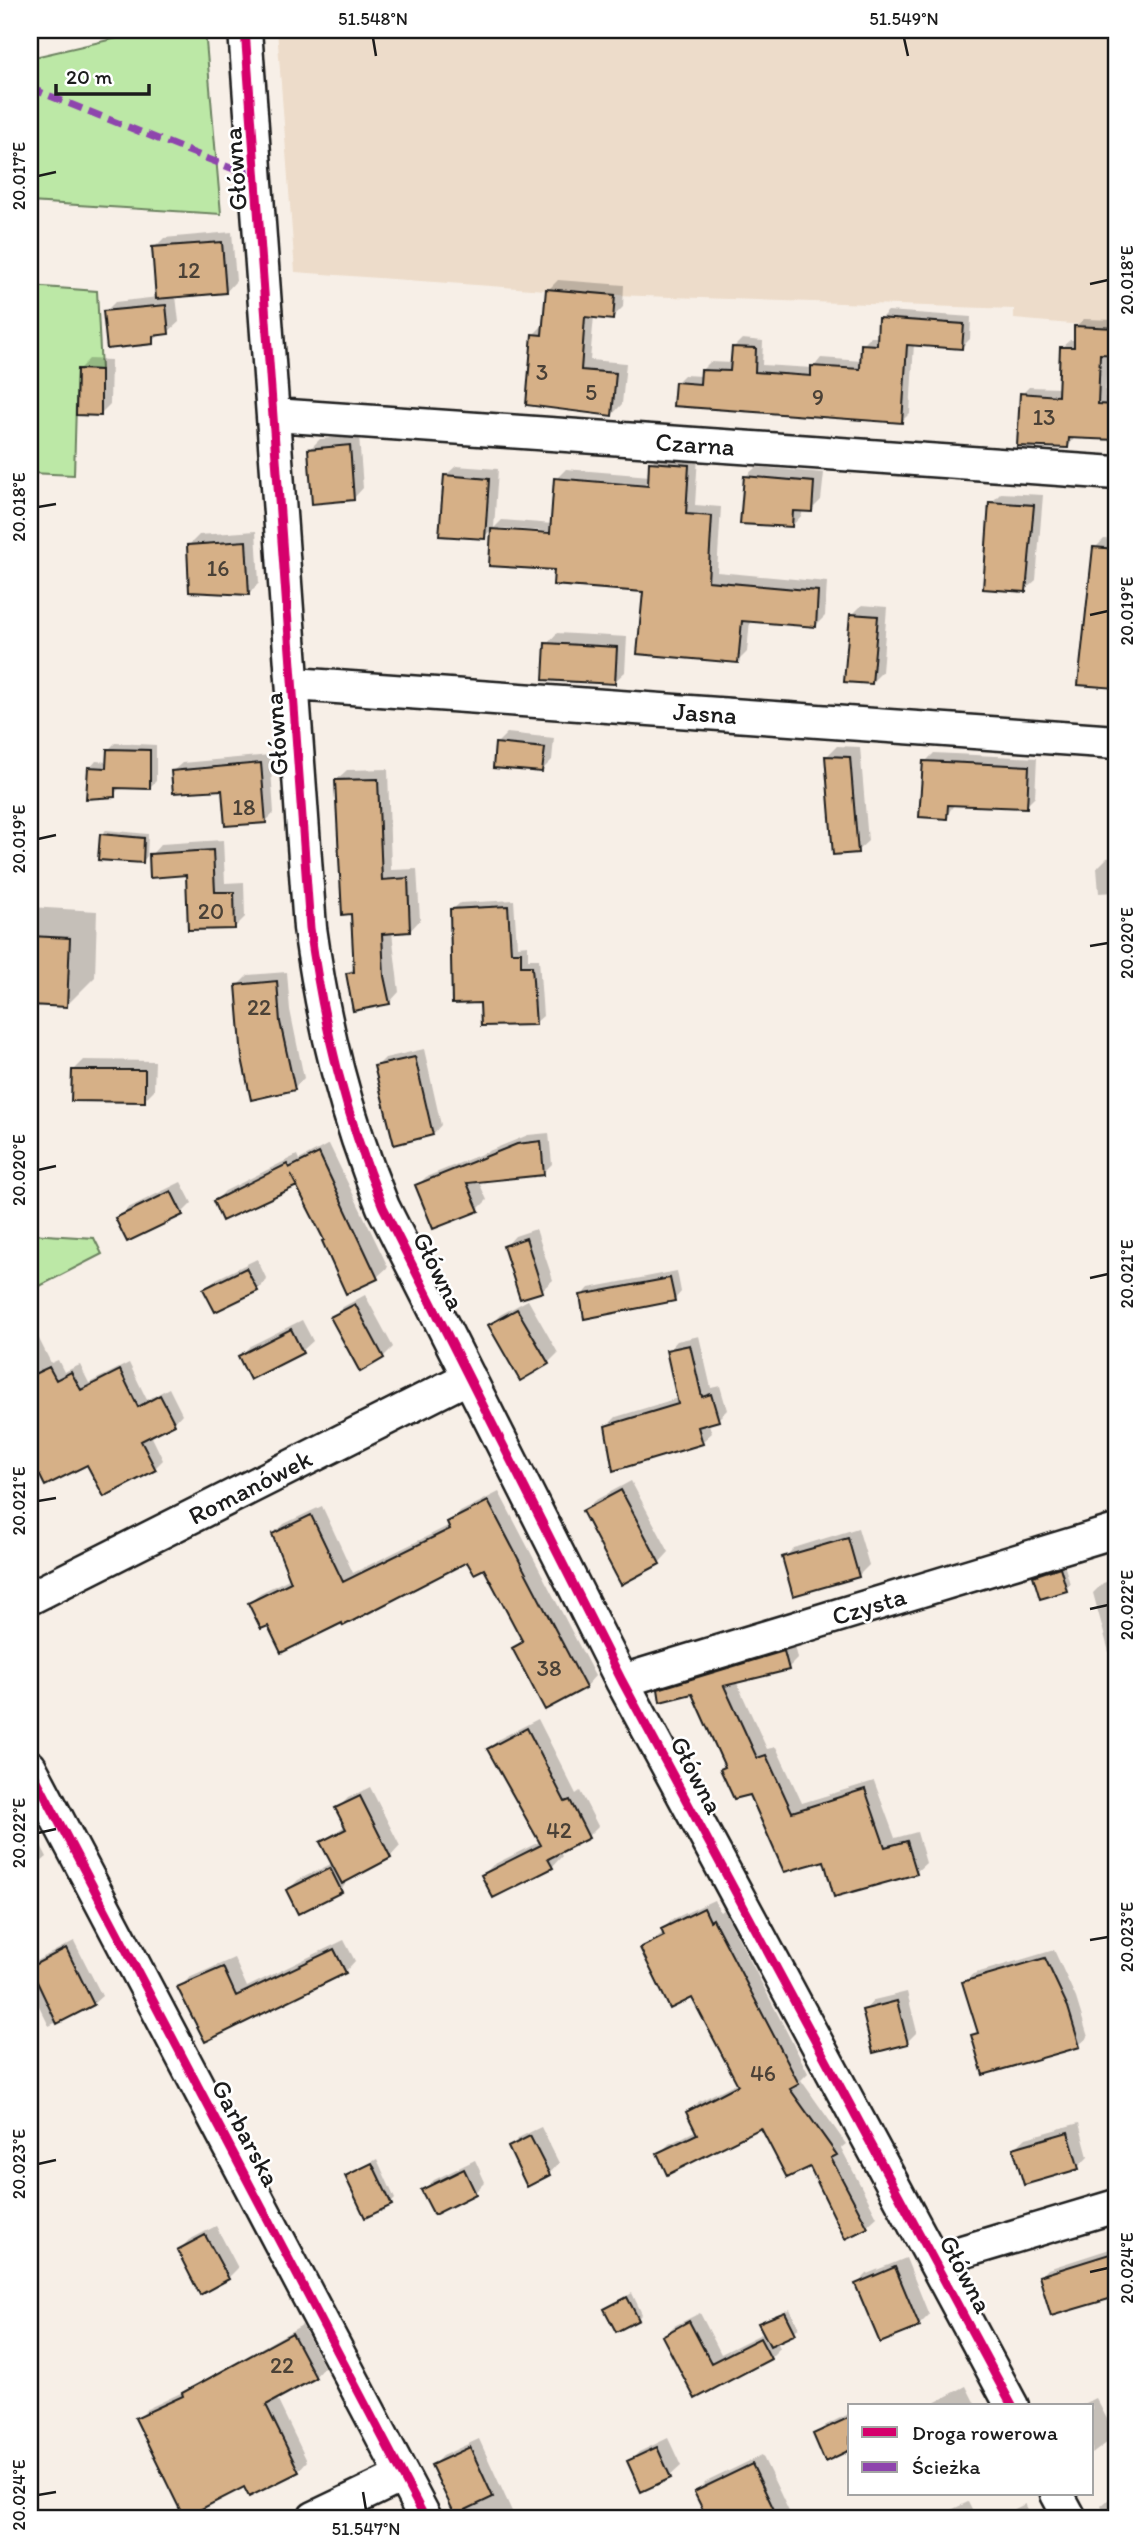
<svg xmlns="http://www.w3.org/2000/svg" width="1146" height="2548" viewBox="0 0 1146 2548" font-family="Itim,sans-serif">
<rect width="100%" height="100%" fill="#f7efe7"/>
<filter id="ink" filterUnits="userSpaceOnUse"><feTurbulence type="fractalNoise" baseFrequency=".0143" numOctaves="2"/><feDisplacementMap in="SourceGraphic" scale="14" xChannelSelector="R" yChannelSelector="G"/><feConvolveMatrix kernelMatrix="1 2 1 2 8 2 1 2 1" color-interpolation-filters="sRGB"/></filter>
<g filter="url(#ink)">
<path fill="#eddcca" d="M 277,30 L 1116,30 L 1116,328 L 1014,319 L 1014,309 L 615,295 L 295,272 Z"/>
<path fill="#bce8a6" stroke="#6c8261" stroke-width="2" d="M 152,30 L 205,30 L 221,214 L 30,202 L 30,58 Z
M 30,286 L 97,291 L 101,370 L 77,369 L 74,475 L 30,473 Z
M 30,1234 L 94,1238 L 102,1254 L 30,1291 Z"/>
<path fill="#0003" fill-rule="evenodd" d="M 232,232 L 236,281 L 226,292 L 176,296 L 179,322 L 168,332 L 162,333 L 152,342 L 105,312 L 115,302 L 158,297 L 154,248 L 164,238 Z
M 558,280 L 624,285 L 623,307 L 612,318 L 594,316 L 590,360 L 626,363 L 622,404 L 612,415 L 533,335 L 544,324 L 548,290 Z
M 888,311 L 971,317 L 970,339 L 962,347 L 914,343 L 910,413 L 902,421 L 676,383 L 684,375 L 702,376 L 702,370 L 710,362 L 733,363 L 734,347 L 742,339 L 763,341 L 762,365 L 813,368 L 821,358 L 862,361 L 863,345 L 871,337 L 879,337 L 880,319 Z
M 1084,319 L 1116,320 L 1116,353 L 1107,352 L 1105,397 L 1116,397 L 1116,439 L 1075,437 L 1068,447 L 1022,394 L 1029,387 L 1060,388 L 1062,347 L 1070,340 L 1076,340 L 1076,326 Z
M 89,359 L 111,360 L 110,404 L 100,414 L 78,370 Z
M 359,436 L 363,488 L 353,499 L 310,449 L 320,439 Z
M 661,453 L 698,456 L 695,505 L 721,507 L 717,572 L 827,582 L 825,616 L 815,626 L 750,620 L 747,652 L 738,661 L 645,591 L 555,569 L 490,565 L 493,528 L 484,537 L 445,476 L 456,466 L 498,469 L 494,528 L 502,520 L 553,524 L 556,479 L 566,469 L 650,476 L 651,463 ZM 499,528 L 559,532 L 559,535 L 499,531 Z
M 756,467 L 824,473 L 821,500 L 811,510 L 802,509 L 802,515 L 792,526 L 745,477 Z
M 1001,493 L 1043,495 L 1036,580 L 1025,590 L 991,503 Z
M 256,531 L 259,583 L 248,594 L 189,545 L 199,535 Z
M 1104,539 L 1116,540 L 1116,687 L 1080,684 L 1095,548 Z
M 862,605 L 887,607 L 882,672 L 872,682 L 852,615 Z
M 557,633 L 627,637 L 625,672 L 614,682 L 547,644 Z
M 507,733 L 554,738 L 552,760 L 542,770 L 496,744 Z
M 115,743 L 156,745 L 156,781 L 149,788 L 121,786 L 114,795 L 90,768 L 96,761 L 108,762 L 109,749 Z
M 837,746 L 860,747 L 868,841 L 857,851 L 827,756 Z
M 934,753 L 1037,758 L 1035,797 L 1026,806 L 955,803 L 946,817 L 925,762 Z
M 270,755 L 274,813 L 265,822 L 224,788 L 173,771 L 182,763 Z
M 388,769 L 391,870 L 417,869 L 420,920 L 410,931 L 392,932 L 399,992 L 389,1003 L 348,973 L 356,966 L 353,913 L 336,780 L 347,770 Z
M 106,830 L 148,834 L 147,856 L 143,861 L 101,835 Z
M 223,840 L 225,883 L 244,882 L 245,917 L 234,928 L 188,874 L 151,855 L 161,844 Z
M 1116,857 L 1116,892 L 1099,893 L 1097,868 L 1107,858 Z
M 514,900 L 517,946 L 528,945 L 528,959 L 539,959 L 543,1016 L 535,1023 L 482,1002 L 452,910 L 460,903 Z
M 30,907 L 97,911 L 95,977 L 67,1005 L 30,1003 Z
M 287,972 L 290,1010 L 304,1078 L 294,1088 L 238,985 L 248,975 Z
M 424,1049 L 441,1125 L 433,1134 L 376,1067 L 385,1058 Z
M 84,1060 L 155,1061 L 154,1090 L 144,1100 L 73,1071 Z
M 549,1133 L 552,1164 L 543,1173 L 478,1180 L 487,1200 L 478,1209 L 417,1186 L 426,1177 L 528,1135 Z
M 329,1144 L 388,1267 L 377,1277 L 347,1292 L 298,1183 L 215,1201 L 225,1191 L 297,1155 L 299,1160 Z
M 181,1182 L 192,1203 L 182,1213 L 117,1219 L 128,1208 Z
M 536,1229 L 553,1280 L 542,1290 L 505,1247 L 515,1236 Z
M 257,1259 L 267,1280 L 257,1290 L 205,1290 L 216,1279 Z
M 677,1271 L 681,1292 L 674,1300 L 582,1296 L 589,1288 Z
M 365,1295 L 393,1347 L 383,1357 L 332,1317 L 343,1307 Z
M 528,1300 L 558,1353 L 548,1363 L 490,1325 L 500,1315 Z
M 302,1320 L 313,1341 L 302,1351 L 250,1378 L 240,1356 L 250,1346 Z
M 30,1321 L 51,1363 L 58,1360 L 64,1372 L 80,1365 L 89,1383 L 129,1363 L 147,1400 L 169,1388 L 182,1414 L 174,1423 L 151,1435 L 163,1460 L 155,1468 L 88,1463 L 40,1472 L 30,1477 Z
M 699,1336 L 711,1388 L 720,1386 L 727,1410 L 718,1419 L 708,1422 L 712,1433 L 702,1442 L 606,1427 L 616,1417 L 678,1398 L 668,1351 L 677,1341 Z
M 631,1481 L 669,1552 L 659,1563 L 584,1511 L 594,1501 Z
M 499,1492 L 595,1676 L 585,1687 L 514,1648 L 523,1639 L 485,1567 L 468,1559 L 343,1620 L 268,1624 L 250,1603 L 260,1593 L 291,1578 L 274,1534 L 284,1524 L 322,1506 L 353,1573 L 450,1525 L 460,1512 Z
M 858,1528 L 869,1565 L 859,1575 L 794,1594 L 784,1558 L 794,1548 Z
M 1064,1564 L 1070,1584 L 1066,1589 L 1035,1576 L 1039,1571 Z
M 1116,1579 L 1116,1650 L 1109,1652 L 1093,1593 L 1103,1583 Z
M 794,1642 L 798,1658 L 788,1668 L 736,1681 L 767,1749 L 776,1747 L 802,1803 L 874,1781 L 895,1838 L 917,1832 L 926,1863 L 916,1872 L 825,1859 L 722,1769 L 726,1765 L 693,1692 L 662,1700 L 658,1691 L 668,1681 Z
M 538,1719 L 576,1794 L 580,1791 L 598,1826 L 588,1836 L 559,1851 L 562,1856 L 552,1867 L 483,1875 L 493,1865 L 541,1841 L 489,1749 L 499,1739 Z
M 370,1787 L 400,1846 L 390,1857 L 350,1878 L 341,1890 L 288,1890 L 298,1880 L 333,1863 L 322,1842 L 346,1825 L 337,1809 L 348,1798 Z
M 30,1824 L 47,1857 L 30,1871 Z
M 714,1900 L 720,1912 L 724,1910 L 808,2073 L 801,2080 L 846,2144 L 841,2148 L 877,2217 L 867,2226 L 811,2165 L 762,2126 L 659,2154 L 669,2144 L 697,2130 L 688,2112 L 698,2102 L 738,2082 L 693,1996 L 642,1948 L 664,1932 L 663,1929 L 673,1919 Z
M 344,1940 L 355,1961 L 345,1972 L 206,2039 L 179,1988 L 189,1978 L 234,1958 L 247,1987 Z
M 74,1941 L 102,1996 L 93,2004 L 49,2026 L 30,1988 L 30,1964 Z
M 1054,1950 L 1076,1998 L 1088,2037 L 1079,2045 L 973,2036 L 979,2030 L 964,1982 L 973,1974 Z
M 907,1992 L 917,2032 L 907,2042 L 864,2011 L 874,2000 Z
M 1079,2123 L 1088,2157 L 1078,2167 L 1015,2148 L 1026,2138 Z
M 541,2127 L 559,2163 L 549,2174 L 510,2147 L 520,2137 Z
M 377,2159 L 395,2199 L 391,2203 L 347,2176 Z
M 475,2160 L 485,2182 L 475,2192 L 434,2213 L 423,2191 L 434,2180 Z
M 216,2226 L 238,2268 L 228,2278 L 179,2250 L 189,2240 Z
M 1116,2247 L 1116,2289 L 1108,2297 L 1041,2276 L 1048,2269 Z
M 906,2258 L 929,2315 L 919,2325 L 857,2284 L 867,2274 Z
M 632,2293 L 642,2314 L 638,2318 L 606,2309 Z
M 790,2309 L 799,2328 L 777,2341 L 780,2348 L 770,2358 L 695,2397 L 664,2336 L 674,2326 L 700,2313 L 721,2354 L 765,2332 L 760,2324 L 765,2319 Z
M 302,2325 L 324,2367 L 315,2377 L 276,2397 L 307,2461 L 298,2471 L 138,2418 L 147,2409 L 187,2390 Z
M 966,2386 L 976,2406 L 929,2406 L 932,2404 Z
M 1096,2398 L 1116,2436 L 1092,2454 L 1092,2406 L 1080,2406 Z
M 850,2413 L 850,2448 L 826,2459 L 815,2435 L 826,2425 Z
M 668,2438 L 681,2466 L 670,2476 L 642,2489 L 629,2462 L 639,2452 Z
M 479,2439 L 515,2518 L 530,2511 L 533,2518 L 472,2518 L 433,2465 L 442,2456 Z
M 762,2455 L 792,2518 L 730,2518 L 728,2515 L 709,2518 L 696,2492 L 706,2482 Z
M 1116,2493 L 1116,2518 L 1107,2518 L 1101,2506 Z
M 968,2502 L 976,2518 L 934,2518 Z
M 1025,2504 L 1033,2518 L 996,2518 Z"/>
<path fill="#d6b087" stroke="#1c1c1c" stroke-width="2" d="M 222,242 L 226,293 L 156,299 L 152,247 Z
M 546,289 L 615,295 L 613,320 L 585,317 L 581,370 L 616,373 L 612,416 L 526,405 L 532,334 L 542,335 Z
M 166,305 L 169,334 L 153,336 L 153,344 L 107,349 L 103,311 Z
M 878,318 L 964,324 L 962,349 L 907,345 L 902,423 L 673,406 L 675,382 L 700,384 L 701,370 L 730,371 L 732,347 L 756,348 L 755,372 L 811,376 L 811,366 L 860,369 L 861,344 L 877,345 Z
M 1074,326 L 1116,328 L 1116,355 L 1100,354 L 1098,404 L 1116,405 L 1116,440 L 1069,438 L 1068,448 L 1017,446 L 1020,393 L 1058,396 L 1060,347 L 1074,347 Z
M 77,369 L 101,370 L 101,416 L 76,415 Z
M 350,445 L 354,500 L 312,504 L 308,449 Z
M 649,462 L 689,465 L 686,514 L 712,516 L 708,581 L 818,591 L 816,627 L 742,621 L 738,663 L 637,654 L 643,592 L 553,585 L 554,570 L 489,566 L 491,529 L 550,533 L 554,478 L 648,486 Z
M 444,475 L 489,479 L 485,539 L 439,536 Z
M 744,476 L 814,482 L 812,512 L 793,511 L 792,527 L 740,524 Z
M 989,502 L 1034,505 L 1026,592 L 983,589 Z
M 246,541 L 249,595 L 189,592 L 187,545 Z
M 1093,547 L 1116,549 L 1116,688 L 1078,685 Z
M 850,614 L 878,616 L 872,684 L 844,682 Z
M 545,643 L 617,647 L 615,684 L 543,680 Z
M 495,743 L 545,748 L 542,772 L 493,768 Z
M 107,749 L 150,750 L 150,789 L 115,788 L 115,797 L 86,799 L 88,767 L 106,768 Z
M 825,756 L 850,757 L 858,853 L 833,855 Z
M 923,761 L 1029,766 L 1027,808 L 948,805 L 947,819 L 919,817 Z
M 261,763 L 266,823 L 225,826 L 222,790 L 173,793 L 171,771 Z
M 378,779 L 382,880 L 408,878 L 410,932 L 382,934 L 384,976 L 390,1004 L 353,1011 L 346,973 L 354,972 L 351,914 L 342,915 L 335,780 Z
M 100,834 L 144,838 L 143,863 L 98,860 Z
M 213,850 L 215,892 L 234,892 L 235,929 L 188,930 L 186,875 L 150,878 L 149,854 Z
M 508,906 L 511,952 L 521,952 L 521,966 L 532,966 L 536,1025 L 481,1026 L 480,1003 L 452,1004 L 450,909 Z
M 30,936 L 70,938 L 67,1007 L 30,1005 Z
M 277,981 L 280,1022 L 295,1090 L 251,1100 L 242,1058 L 236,985 Z
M 415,1057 L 433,1135 L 394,1145 L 374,1066 Z
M 72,1070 L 145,1070 L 145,1102 L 71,1101 Z
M 541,1141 L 544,1175 L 467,1183 L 479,1211 L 433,1229 L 415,1185 L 517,1144 Z
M 319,1153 L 378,1279 L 346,1294 L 322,1241 L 324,1240 L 291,1175 L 297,1186 L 222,1221 L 213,1201 L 287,1164 L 289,1168 Z
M 171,1191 L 183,1215 L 127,1242 L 115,1218 Z
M 526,1238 L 543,1292 L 520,1299 L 503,1246 Z
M 246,1268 L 258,1291 L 215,1312 L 203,1289 Z
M 670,1278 L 675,1301 L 584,1319 L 580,1295 Z
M 355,1304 L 384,1358 L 360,1372 L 330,1317 Z
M 517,1309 L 549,1364 L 520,1381 L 488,1325 Z
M 291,1329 L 303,1353 L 250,1380 L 238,1356 Z
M 690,1345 L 702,1397 L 711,1394 L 719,1421 L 698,1427 L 703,1444 L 613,1471 L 605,1426 L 678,1404 L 666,1350 Z
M 49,1367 L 56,1380 L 71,1372 L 81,1390 L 120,1370 L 138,1407 L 160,1395 L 175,1424 L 141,1441 L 156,1470 L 104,1497 L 87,1465 L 45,1486 L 39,1474 L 30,1479 L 30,1376 Z
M 621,1490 L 660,1564 L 621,1585 L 582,1511 Z
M 488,1501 L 586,1688 L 545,1710 L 512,1648 L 523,1642 L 484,1569 L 474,1574 L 467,1562 L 343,1626 L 342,1623 L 281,1653 L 268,1626 L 261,1629 L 248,1603 L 291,1582 L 272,1534 L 311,1515 L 343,1582 L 450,1529 L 447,1522 Z
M 848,1538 L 859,1577 L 793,1596 L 782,1557 Z
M 1060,1567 L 1067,1591 L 1040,1599 L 1033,1576 Z
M 784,1651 L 789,1670 L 724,1686 L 757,1758 L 766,1755 L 792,1812 L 865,1789 L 885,1847 L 907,1841 L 917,1874 L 834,1897 L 824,1861 L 784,1872 L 750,1795 L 734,1799 L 720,1769 L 725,1767 L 692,1694 L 660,1702 L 658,1689 Z
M 527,1728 L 565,1802 L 570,1800 L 589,1838 L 548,1859 L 553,1868 L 493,1898 L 481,1875 L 541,1845 L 487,1749 Z
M 360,1796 L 391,1858 L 342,1884 L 320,1842 L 346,1829 L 335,1808 Z
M 330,1868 L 342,1892 L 298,1914 L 286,1890 Z
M 704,1908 L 710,1921 L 713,1919 L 799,2084 L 790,2089 L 837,2155 L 831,2158 L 868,2228 L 845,2239 L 810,2167 L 787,2178 L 761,2128 L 667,2175 L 657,2153 L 697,2134 L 686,2112 L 738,2085 L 692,1998 L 670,2009 L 640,1948 L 664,1936 L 661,1929 Z
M 66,1948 L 94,2005 L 57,2024 L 30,1967 Z
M 334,1949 L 346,1973 L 205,2042 L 177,1987 L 223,1967 L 236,1996 Z
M 1045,1958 L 1068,2007 L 1080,2047 L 983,2075 L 971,2035 L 978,2033 L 962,1982 Z
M 897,2001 L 908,2044 L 873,2053 L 862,2010 Z
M 1068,2132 L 1079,2169 L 1024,2185 L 1013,2148 Z
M 530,2136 L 550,2175 L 527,2187 L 508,2147 Z
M 372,2163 L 392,2205 L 365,2218 L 345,2176 Z
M 464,2169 L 476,2194 L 434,2215 L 421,2190 Z
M 205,2235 L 229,2279 L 200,2295 L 177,2250 Z
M 1116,2252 L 1116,2297 L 1051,2316 L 1039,2276 Z
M 895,2267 L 920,2327 L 880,2343 L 855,2284 Z
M 627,2297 L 639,2320 L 616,2332 L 604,2309 Z
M 785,2312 L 796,2334 L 770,2346 L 758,2323 Z
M 689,2321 L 711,2363 L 760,2338 L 771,2359 L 695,2399 L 662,2336 Z
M 292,2333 L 316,2378 L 266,2405 L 299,2472 L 249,2497 L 244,2487 L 184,2518 L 135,2418 L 183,2396 L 182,2393 Z
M 850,2417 L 850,2450 L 825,2462 L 813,2434 Z
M 470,2447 L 493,2497 L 455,2515 L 431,2465 Z
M 657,2447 L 671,2478 L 641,2492 L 627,2461 Z
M 752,2464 L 778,2518 L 707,2518 L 694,2492 Z"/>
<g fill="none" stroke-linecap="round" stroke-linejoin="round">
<defs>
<path id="street" d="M 245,30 L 310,928 C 324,1028 345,1114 383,1207 L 622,1681 L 1012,2406
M 274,415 L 1116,473
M 294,684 L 1116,742
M 30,1598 L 469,1377
M 622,1681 L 1116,1531
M 30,1767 L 425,2518
M 935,2260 L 1116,2206
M 1057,2494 L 1070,2518
M 314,2518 L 402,2476"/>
</defs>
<use href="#street" stroke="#1c1c1c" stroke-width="37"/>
<use href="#street" stroke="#fff" stroke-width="32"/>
<path stroke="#8e44ad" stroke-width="7" stroke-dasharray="14 7" stroke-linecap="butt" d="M 30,88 L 236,170 L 257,172"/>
<defs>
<path id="cycleway" d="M 245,30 L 310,928 C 324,1028 345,1114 383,1207 L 622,1681 L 1012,2406
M 30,1767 L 425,2518"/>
</defs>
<use href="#cycleway" stroke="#fff" stroke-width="13"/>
<use href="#cycleway" stroke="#d6006c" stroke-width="9"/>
</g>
</g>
<path fill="none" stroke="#1c1c1c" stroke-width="2.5" d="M 373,38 L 376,56M 904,38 L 908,56M 38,176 L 56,172M 1090,284 L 1108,280M 38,507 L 56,504M 1090,615 L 1108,611M 38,839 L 56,835M 1090,946 L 1108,943M 38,1170 L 56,1166M 1090,1278 L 1108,1274M 38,1501 L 56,1498M 1090,1609 L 1108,1605M 38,1833 L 56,1829M 1090,1940 L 1108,1937M 38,2164 L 56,2160M 1090,2272 L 1108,2268M 363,2492 L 366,2510M 38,2495 L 56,2492"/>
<g text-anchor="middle" stroke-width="5" stroke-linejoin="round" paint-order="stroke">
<g font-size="23" fill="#4a4137">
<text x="189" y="278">12</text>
<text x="542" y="380">3</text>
<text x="591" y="400">5</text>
<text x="818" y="405">9</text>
<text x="1044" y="425">13</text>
<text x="218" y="576">16</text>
<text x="244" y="815">18</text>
<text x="211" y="919">20</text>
<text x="259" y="1015">22</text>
<text x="549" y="1676">38</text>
<text x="559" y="1838">42</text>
<text x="763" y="2081">46</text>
<text x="282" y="2373">22</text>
</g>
<g font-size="26" fill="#1c1c1c" stroke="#fff">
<text transform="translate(235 169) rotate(-94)" y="9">Główna</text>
<text transform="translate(695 444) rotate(4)" y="9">Czarna</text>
<text transform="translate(705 713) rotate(4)" y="9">Jasna</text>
<text transform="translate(276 734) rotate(-94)" y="9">Główna</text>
<text transform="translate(439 1271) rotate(63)" y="9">Główna</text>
<text transform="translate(250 1487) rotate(-27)" y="9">Romanówek</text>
<text transform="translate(869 1606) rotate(-17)" y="9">Czysta</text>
<text transform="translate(697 1775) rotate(62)" y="9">Główna</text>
<text transform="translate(246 2133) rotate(62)" y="9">Garbarska</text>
<text transform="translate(966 2274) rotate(62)" y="9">Główna</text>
</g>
</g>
<rect width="1146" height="2548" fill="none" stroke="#fff" stroke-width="77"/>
<rect x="848" y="2404" width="245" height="91" fill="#ffffff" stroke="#a4a4a4" stroke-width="2"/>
<rect x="862" y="2427" width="35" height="10" fill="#d6006c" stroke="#a4a4a4" stroke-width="2"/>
<text x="912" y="2440" font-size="21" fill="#1c1c1c">Droga rowerowa</text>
<rect x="862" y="2462" width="35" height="10" fill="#8e44ad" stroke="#a4a4a4" stroke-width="2"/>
<text x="912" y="2474" font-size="21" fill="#1c1c1c">Ścieżka</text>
<path d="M56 84v10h93v-10" fill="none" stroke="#1c1c1c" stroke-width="3.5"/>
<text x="66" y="84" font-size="21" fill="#1c1c1c" stroke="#ffffff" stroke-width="5" paint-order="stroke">20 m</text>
<rect x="38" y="38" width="1070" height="2472" fill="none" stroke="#1c1c1c" stroke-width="2.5"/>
<g font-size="18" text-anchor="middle" fill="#1c1c1c">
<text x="373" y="25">51.548°N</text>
<text x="904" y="25">51.549°N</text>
<text transform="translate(19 176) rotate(-90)" y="6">20.017°E</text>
<text transform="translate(1127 280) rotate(-90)" y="6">20.018°E</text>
<text transform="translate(19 507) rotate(-90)" y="6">20.018°E</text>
<text transform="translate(1127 611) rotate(-90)" y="6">20.019°E</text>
<text transform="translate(19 839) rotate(-90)" y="6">20.019°E</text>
<text transform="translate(1127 943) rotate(-90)" y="6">20.020°E</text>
<text transform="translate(19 1170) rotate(-90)" y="6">20.020°E</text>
<text transform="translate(1127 1274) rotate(-90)" y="6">20.021°E</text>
<text transform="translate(19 1501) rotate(-90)" y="6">20.021°E</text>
<text transform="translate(1127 1605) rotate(-90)" y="6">20.022°E</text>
<text transform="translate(19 1833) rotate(-90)" y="6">20.022°E</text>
<text transform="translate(1127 1937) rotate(-90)" y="6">20.023°E</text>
<text transform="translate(19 2164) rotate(-90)" y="6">20.023°E</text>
<text transform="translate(1127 2268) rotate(-90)" y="6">20.024°E</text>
<text transform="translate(19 2495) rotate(-90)" y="6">20.024°E</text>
<text x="366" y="2535">51.547°N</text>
</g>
</svg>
